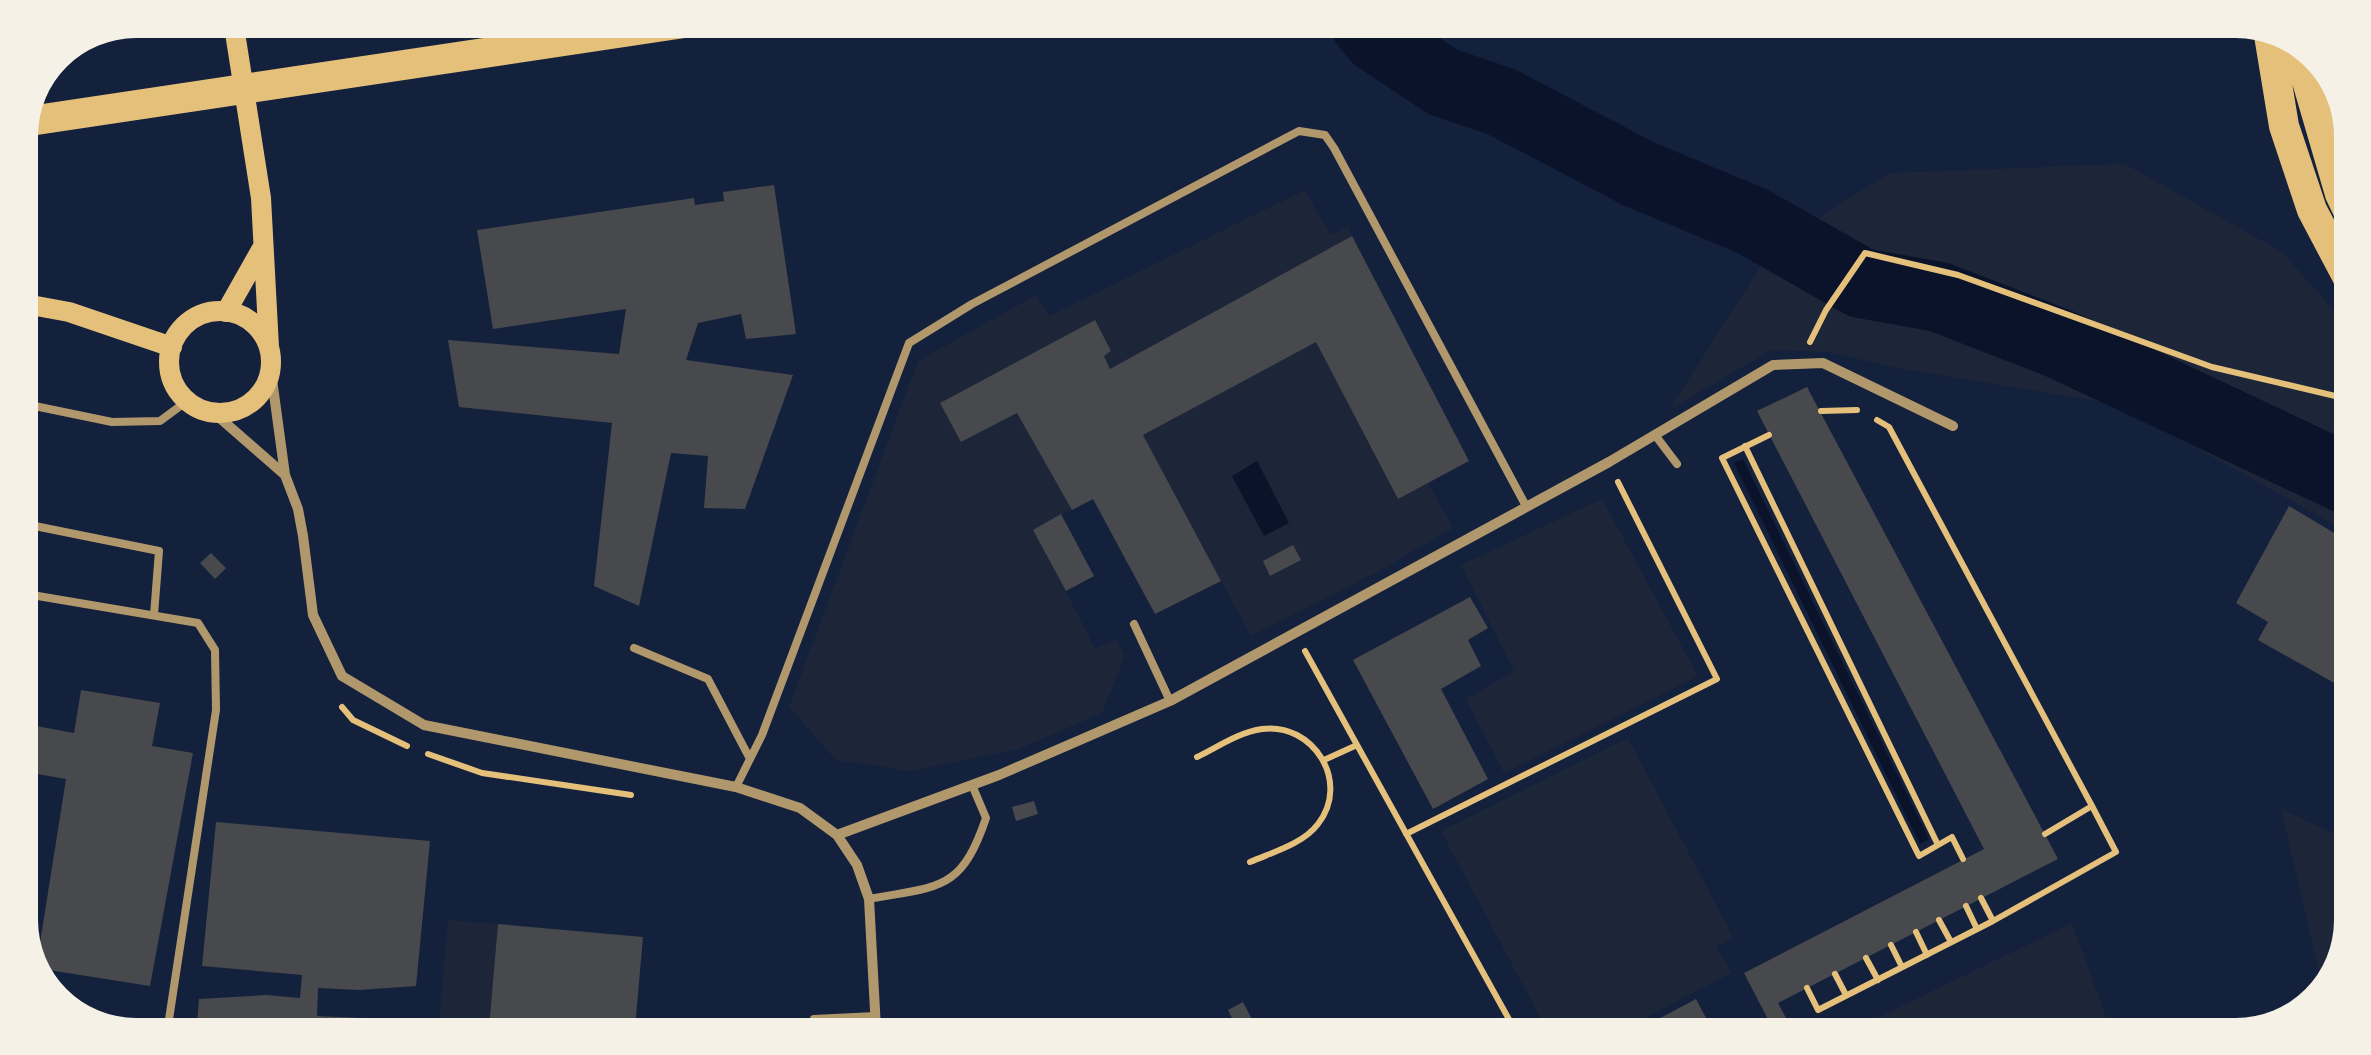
<svg xmlns="http://www.w3.org/2000/svg" width="2371" height="1055" viewBox="0 0 2371 1055" font-family="'Golos Text',sans-serif">
<rect width="100%" height="100%" fill="#14213d"/>
<path fill="#1d2539" d="M 2125,164 L 2282,252 L 2349,328 L 2346,531 L 2117,404 L 1896,368 L 1830,352 L 1771,350 L 1669,410 L 1773,247 L 1889,173 Z
M 1305,190 L 1330,235 L 1348,227 L 1352,236 L 1110,369 L 1104,356 L 1111,351 L 1095,320 L 940,403 L 962,442 L 1017,413 L 1072,510 L 1034,530 L 1095,648 L 1117,639 L 1125,656 L 1102,713 L 1019,749 L 911,771 L 836,760 L 789,707 L 918,361 L 1036,295 L 1049,316 Z
M 1316,342 L 1398,499 L 1428,483 L 1453,528 L 1379,571 L 1251,636 L 1143,435 Z
M 1602,499 L 1698,676 L 1504,773 L 1466,699 L 1514,671 L 1461,565 Z
M 1628,738 L 1733,937 L 1716,947 L 1732,973 L 1617,1032 L 1548,1032 L 1441,831 Z
M 2281,809 L 2343,838 L 2342,964 L 2323,988 Z
M 448,920 L 498,924 L 489,1028 L 439,1027 Z
M 2072,923 L 2112,1034 L 1846,1033 Z"/>
<path fill="#0b132b" d="M 1743,459 L 1929,839 L 1920,844 L 1734,463 Z
M 1257,461 L 1289,523 L 1264,536 L 1232,476 Z"/>
<g fill="none" stroke-linecap="round" stroke-linejoin="round">
<path stroke="#0b132b" stroke-width="70" d="M 1366,25 L 1377,38 L 1443,82 L 1502,102 L 1639,174 L 1752,221 L 1861,283 L 1939,297 L 2060,344 L 2347,479"/>
</g>
<path fill="#48494c" d="M 774,185 L 796,334 L 746,339 L 741,314 L 698,323 L 686,360 L 793,375 L 745,509 L 704,508 L 708,456 L 671,453 L 639,606 L 594,586 L 612,423 L 459,407 L 448,340 L 619,354 L 626,309 L 493,329 L 477,230 L 694,198 L 695,205 L 724,201 L 723,192 Z
M 1352,236 L 1469,461 L 1398,499 L 1316,342 L 1143,435 L 1221,581 L 1155,614 L 1093,499 L 1072,510 L 1017,413 L 961,442 L 940,403 L 1095,320 L 1111,351 L 1104,356 L 1110,369 Z
M 1807,387 L 2058,859 L 1778,1003 L 1794,1033 L 1775,1033 L 1744,973 L 1984,849 L 1757,411 Z
M 2289,506 L 2346,540 L 2345,689 L 2258,640 L 2268,622 L 2236,603 Z
M 1061,514 L 1094,576 L 1066,591 L 1033,530 Z
M 1293,545 L 1301,560 L 1270,576 L 1263,561 Z
M 211,553 L 226,568 L 215,579 L 200,563 Z
M 1470,597 L 1488,628 L 1468,640 L 1481,666 L 1441,689 L 1488,779 L 1433,809 L 1353,660 Z
M 81,690 L 160,703 L 152,746 L 193,753 L 150,986 L 36,968 L 66,779 L 20,771 L 20,723 L 74,733 Z
M 1034,801 L 1038,814 L 1016,821 L 1012,807 Z
M 216,822 L 430,841 L 416,986 L 359,990 L 318,988 L 317,1016 L 408,1020 L 408,1027 L 197,1026 L 199,999 L 267,995 L 300,998 L 302,975 L 202,966 Z
M 498,924 L 643,937 L 635,1028 L 489,1028 Z
M 1696,999 L 1714,1033 L 1634,1032 Z
M 1243,1002 L 1258,1031 L 1238,1031 L 1228,1010 Z"/>
<g fill="none" stroke-linecap="round" stroke-linejoin="round">
<path stroke="#e5c07b" stroke-width="6" d="M 1810,342 L 1826,310 L 1865,253 L 1958,275 L 2212,367 L 2348,399
M 1821,411 L 1857,410
M 1877,420 L 1889,427 L 2092,806 L 2045,834
M 1769,435 L 1722,458 L 1919,856 L 1952,837 L 1963,859
M 1745,446 L 1938,845
M 1305,651 L 1516,1032
M 342,707 L 353,720 L 407,746
M 428,754 L 482,773 L 631,795
M 1197,757 C 1216,748 1239,732 1262,729 C 1313,722 1351,782 1318,824 C 1303,844 1273,852 1250,862
M 1324,760 L 1357,745
M 1406,834 L 1717,679 L 1618,482
M 1981,898 L 1993,921 L 2116,852 L 2092,806
M 1966,906 L 1977,929
M 1939,920 L 1951,942
M 1916,932 L 1927,955
M 1891,945 L 1902,967
M 1866,958 L 1878,980
M 1835,974 L 1846,995
M 1807,988 L 1818,1010 L 1993,921"/>
<path stroke="#b1986c" stroke-width="8" d="M 20,403 L 112,422 L 160,421 L 187,401
M 1655,435 L 1677,464
M 20,523 L 159,551 L 154,615
M 20,593 L 198,623 L 215,650 L 216,710 L 168,1026
M 1134,624 L 1170,701
M 634,648 L 708,679 L 750,759
M 736,787 L 762,735 L 909,343 L 972,304 L 1299,131 L 1325,135 L 1334,148 L 1526,506
M 869,899 C 939,886 961,892 986,818 L 972,785
M 814,1019 L 875,1016"/>
<path stroke="#b1986c" stroke-width="10" d="M 271,372 L 285,475 L 298,509 L 303,536 L 313,615 L 342,676 L 424,725 L 736,787 L 800,808 L 837,835 L 857,865 L 869,899 L 876,1029
M 214,413 L 285,475
M 837,835 L 999,775 L 1170,701 L 1609,462 L 1773,365 L 1823,363 L 1953,426"/>
<path stroke="#e5c07b" stroke-width="20" d="M 233,20 L 261,198 L 269,347
M 20,303 L 69,312 L 172,347
M169 362a51 51 0 1 1 102 0a51 51 0 1 1-102 0Z
M 226,312 L 261,250"/>
<path stroke="#e5c07b" stroke-width="30" d="M 2268,29 L 2284,126 L 2312,210 L 2349,280
M 2295,40 L 2340,194 L 2350,215
M 23,122 L 691,22"/>
</g>
<path d="M0 0H2371V1055H0ZM136 38H2236A98 98 0 0 1 2334 136V920A98 98 0 0 1 2236 1018H136A98 98 0 0 1 38 920V136A98 98 0 0 1 136 38Z" fill="#f6f1e7" fill-rule="evenodd"/>
</svg>
